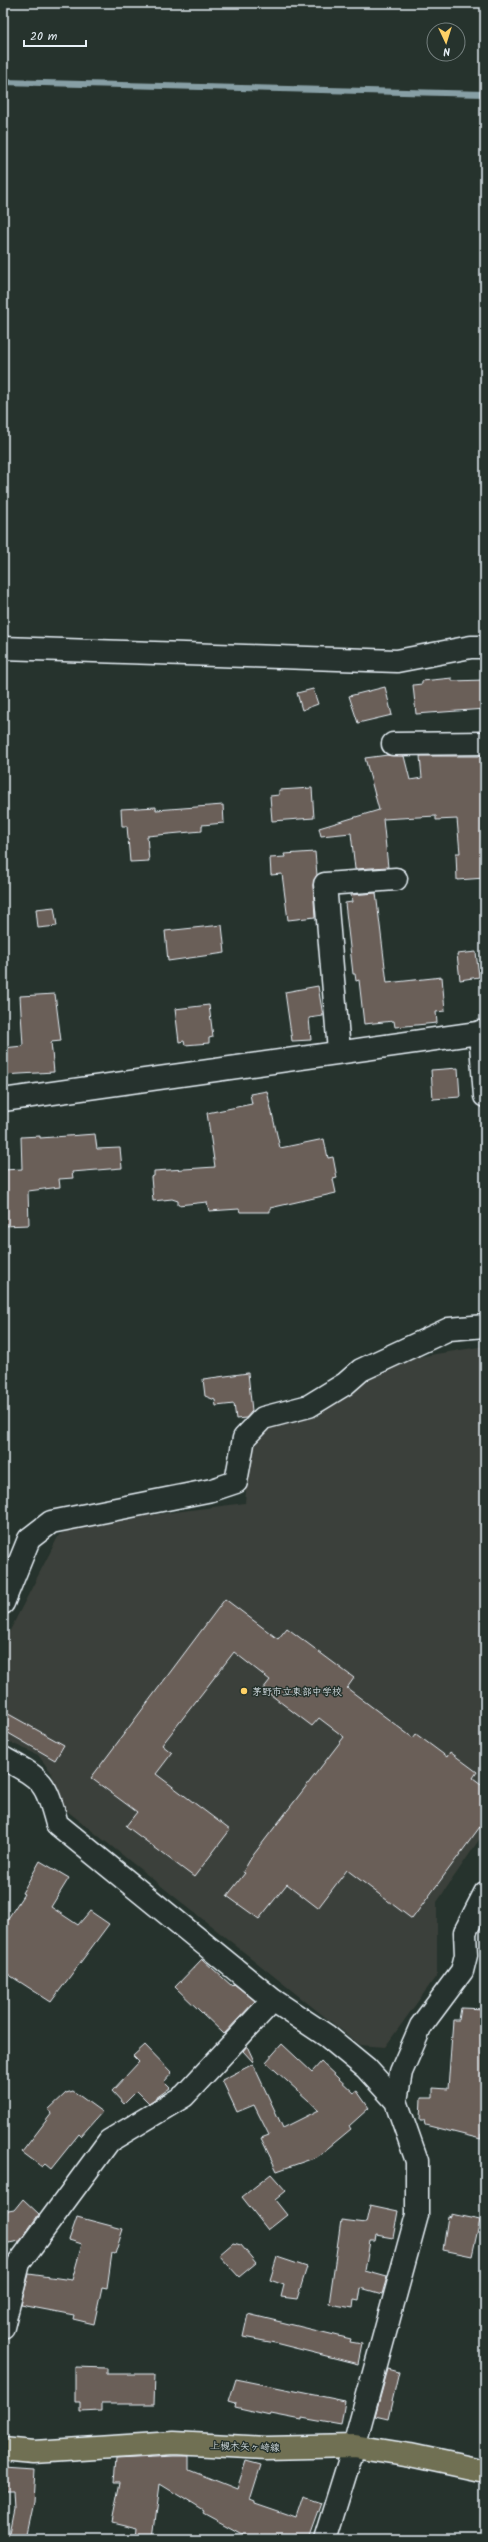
<svg xmlns="http://www.w3.org/2000/svg" width="488" height="2542" viewBox="0 0 488 2542" font-family="Kalam,'Klee One',sans-serif">
<rect width="100%" height="100%" fill="#26332d"/>
<filter id="ink" filterUnits="userSpaceOnUse"><feTurbulence type="fractalNoise" baseFrequency=".025" numOctaves="2"/><feDisplacementMap in="SourceGraphic" scale="8" xChannelSelector="R" yChannelSelector="G"/><feConvolveMatrix kernelMatrix="1 2 1 2 8 2 1 2 1" color-interpolation-filters="sRGB"/></filter>
<g filter="url(#ink)">
<path fill="#3b403a" d="M 485,1346 L 485,1831 L 437,1902 L 437,1975 L 385,2047 L 360,2045 L 66,1810 L 51,1772 L 38,1755 L 3,1739 L 3,1644 L 59,1535 L 80,1524 L 245,1503 L 250,1442 L 266,1427 L 318,1416 L 387,1362 Z"/>
<g fill="none" stroke-linecap="round" stroke-linejoin="round">
<path stroke="#879fa5" stroke-width="6" d="M 3,82 L 485,94"/>
</g>
<path fill="#6b5e58" stroke="#e8f1f8" d="M 452,678 L 452,681 L 485,680 L 485,709 L 416,714 L 413,685 L 422,684 L 422,681 Z
M 385,687 L 392,715 L 358,723 L 349,696 Z
M 313,689 L 318,704 L 302,710 L 297,693 Z
M 388,755 L 404,756 L 410,780 L 422,778 L 420,756 L 485,756 L 485,878 L 457,880 L 456,853 L 460,853 L 457,819 L 436,820 L 436,816 L 383,819 L 388,867 L 355,869 L 351,833 L 321,836 L 319,828 L 379,810 L 365,758 Z
M 312,788 L 314,818 L 272,821 L 270,796 L 279,795 L 279,790 Z
M 223,805 L 224,823 L 202,825 L 202,831 L 147,836 L 149,861 L 130,862 L 127,826 L 122,826 L 121,809 L 156,807 L 156,810 Z
M 315,852 L 317,875 L 313,885 L 315,917 L 288,920 L 282,874 L 271,875 L 270,858 L 285,857 L 284,854 Z
M 376,893 L 387,983 L 442,977 L 445,1011 L 436,1012 L 437,1023 L 395,1027 L 394,1021 L 364,1024 L 359,980 L 356,981 L 355,974 L 353,974 L 345,903 L 352,902 L 351,895 Z
M 54,907 L 57,926 L 38,928 L 36,909 Z
M 222,925 L 225,953 L 168,961 L 165,931 Z
M 476,952 L 479,977 L 460,980 L 457,954 Z
M 318,986 L 323,1016 L 309,1018 L 311,1040 L 292,1041 L 285,992 Z
M 55,994 L 61,1041 L 51,1042 L 54,1072 L 3,1075 L 3,1048 L 23,1046 L 20,996 Z
M 209,1005 L 213,1037 L 209,1038 L 209,1043 L 185,1045 L 184,1041 L 179,1042 L 175,1009 Z
M 458,1068 L 460,1097 L 433,1099 L 431,1070 Z
M 267,1091 L 280,1148 L 324,1139 L 328,1158 L 333,1157 L 337,1178 L 333,1179 L 336,1193 L 270,1208 L 270,1212 L 240,1212 L 239,1209 L 209,1211 L 207,1202 L 178,1205 L 178,1201 L 172,1199 L 153,1201 L 151,1177 L 154,1176 L 154,1171 L 215,1167 L 207,1113 L 252,1104 L 250,1094 Z
M 95,1134 L 97,1149 L 120,1148 L 122,1168 L 72,1172 L 73,1178 L 59,1179 L 60,1187 L 28,1191 L 29,1225 L 3,1226 L 3,1170 L 22,1169 L 21,1137 L 40,1136 L 40,1138 Z
M 248,1373 L 252,1411 L 246,1418 L 236,1419 L 234,1404 L 216,1406 L 215,1400 L 205,1396 L 203,1379 Z
M 225,1599 L 278,1639 L 287,1628 L 354,1678 L 347,1688 L 413,1738 L 416,1734 L 447,1757 L 450,1752 L 477,1772 L 473,1778 L 485,1787 L 485,1820 L 412,1919 L 347,1870 L 318,1908 L 287,1884 L 259,1919 L 227,1896 L 245,1873 L 243,1872 L 251,1858 L 344,1737 L 319,1718 L 312,1726 L 263,1689 L 270,1680 L 234,1652 L 162,1745 L 172,1753 L 156,1774 L 230,1830 L 194,1877 L 126,1826 L 137,1812 L 91,1778 Z
M 3,1711 L 64,1745 L 55,1760 L 3,1730 Z
M 40,1861 L 69,1878 L 51,1907 L 78,1925 L 90,1911 L 109,1924 L 51,2002 L 3,1971 L 3,1926 L 24,1894 L 22,1893 Z
M 202,1959 L 232,1986 L 234,1984 L 255,2001 L 224,2034 L 175,1987 Z
M 461,2008 L 485,2009 L 485,2135 L 481,2134 L 481,2139 L 425,2125 L 424,2120 L 420,2120 L 421,2098 L 433,2098 L 433,2088 L 448,2089 L 453,2020 L 459,2020 Z
M 282,2044 L 312,2072 L 321,2062 L 354,2093 L 357,2091 L 369,2108 L 349,2126 L 351,2129 L 317,2157 L 277,2171 L 261,2138 L 269,2135 L 254,2105 L 237,2112 L 222,2080 L 253,2064 L 283,2128 L 319,2110 L 266,2062 Z
M 145,2045 L 172,2073 L 164,2082 L 170,2088 L 149,2103 L 137,2091 L 124,2104 L 112,2091 L 139,2062 L 133,2056 Z
M 247,2046 L 254,2061 L 253,2062 L 243,2051 Z
M 73,2091 L 102,2112 L 81,2136 L 79,2134 L 51,2169 L 45,2164 L 42,2167 L 22,2152 L 52,2113 L 48,2110 L 66,2093 Z
M 271,2174 L 286,2191 L 275,2200 L 287,2215 L 268,2230 L 242,2197 Z
M 23,2199 L 39,2214 L 20,2241 L 3,2244 L 3,2212 L 14,2210 Z
M 370,2205 L 398,2211 L 393,2238 L 376,2235 L 375,2241 L 370,2241 L 365,2271 L 387,2277 L 382,2294 L 361,2288 L 359,2301 L 354,2300 L 353,2308 L 329,2304 L 341,2220 L 366,2223 Z
M 451,2214 L 480,2220 L 472,2256 L 443,2250 L 448,2216 L 451,2217 Z
M 77,2217 L 123,2229 L 115,2254 L 112,2253 L 107,2288 L 102,2287 L 94,2324 L 73,2319 L 74,2315 L 21,2305 L 29,2274 L 72,2280 L 82,2244 L 69,2240 Z
M 233,2243 L 241,2245 L 256,2263 L 239,2277 L 219,2255 Z
M 277,2257 L 307,2267 L 297,2299 L 281,2297 L 284,2285 L 270,2280 Z
M 248,2314 L 351,2339 L 350,2342 L 362,2344 L 358,2364 L 275,2343 L 243,2337 Z
M 75,2367 L 107,2368 L 107,2374 L 155,2374 L 154,2404 L 101,2404 L 101,2411 L 80,2412 L 80,2402 L 75,2402 Z
M 388,2369 L 399,2372 L 388,2419 L 375,2416 Z
M 236,2379 L 345,2401 L 341,2425 L 302,2418 L 302,2420 L 271,2414 L 270,2416 L 235,2408 L 236,2403 L 229,2401 Z
M 174,2456 L 189,2456 L 189,2470 L 237,2489 L 246,2461 L 261,2465 L 250,2500 L 255,2502 L 255,2504 L 296,2518 L 303,2497 L 321,2503 L 308,2539 L 251,2539 L 203,2513 L 204,2511 L 160,2484 L 153,2539 L 136,2539 L 137,2528 L 112,2522 L 120,2482 L 114,2482 L 116,2459 Z
M 5,2467 L 35,2469 L 33,2502 L 25,2539 L 8,2539 L 14,2509 L 13,2491 L 3,2491 Z"/>
<g fill="none" stroke-linecap="round" stroke-linejoin="round">
<defs>
<path id="minor" d="M 3,648 L 397,661 L 471,647 L 485,647
M 393,744 L 485,743
M 480,1032 L 485,1096
M 339,1051 L 325,884 L 396,879
M 3,1100 L 485,1032
M 3,1603 L 29,1539 L 51,1522 L 212,1490 L 236,1482 L 244,1438 L 263,1418 L 309,1406 L 345,1384 L 361,1370 L 449,1329 L 485,1326
M 3,1758 C 43,1780 45,1780 57,1824 L 273,2000 L 327,2036 L 366,2068 L 396,2101 L 417,2161 L 417,2215 L 354,2446 L 325,2539
M 396,2101 L 401,2072 L 421,2026 L 462,1971 L 466,1955 L 465,1932 L 485,1893
M 3,2327 L 19,2263 L 109,2141 L 184,2096 L 273,2000"/>
<path id="major" d="M 3,2449 L 34,2452 L 174,2443 L 266,2448 L 354,2446 L 410,2455 L 485,2471"/>
</defs>
<use href="#minor" stroke="#e8f1f8" stroke-width="25"/>
<use href="#major" stroke="#e8f1f8" stroke-width="25"/>
<use href="#minor" stroke="#26332d" stroke-width="22"/>
<use href="#major" stroke="#706f52" stroke-width="22"/>
</g>
</g>
<circle fill="#ffd166" stroke="#26332d" stroke-width="1.5" cx="244" cy="1691" r="4"/>
<g text-anchor="middle" stroke-width="3" stroke-linejoin="round" paint-order="stroke">
<g font-size="10" fill="#e8f1f8" stroke="#26332d" text-anchor="start">
<text x="252" y="1695">茅野市立東部中学校</text>
</g>
<g font-size="10" fill="#e8f1f8" stroke="#26332d">
<text transform="translate(245 2446) rotate(2)" y="4">上槻木矢ヶ崎線</text>
</g>
</g>
<rect width="488" height="2542" fill="none" stroke="#26332d" stroke-width="16"/>
<rect x="8" y="8" width="472" height="2526" fill="none" stroke="#e8f1f8" stroke-width="1.5" filter="url(#ink)"/>
<g transform="translate(446 42) rotate(176)"><circle r="19" fill="#26332d" stroke="#747f7e"/>
<path d="M0-3L7 15L0 10L-7 15Z" fill="#ffd166"/>
<text y="-6" font-size="11" font-weight="bold" text-anchor="middle" fill="#e8f1f8">N</text>
</g>
<path d="M24 40v6h62v-6" fill="none" stroke="#e8f1f8" stroke-width="2"/>
<text x="30" y="40" font-size="12" fill="#e8f1f8" stroke="#26332d" stroke-width="3" paint-order="stroke">20 m</text>
</svg>
